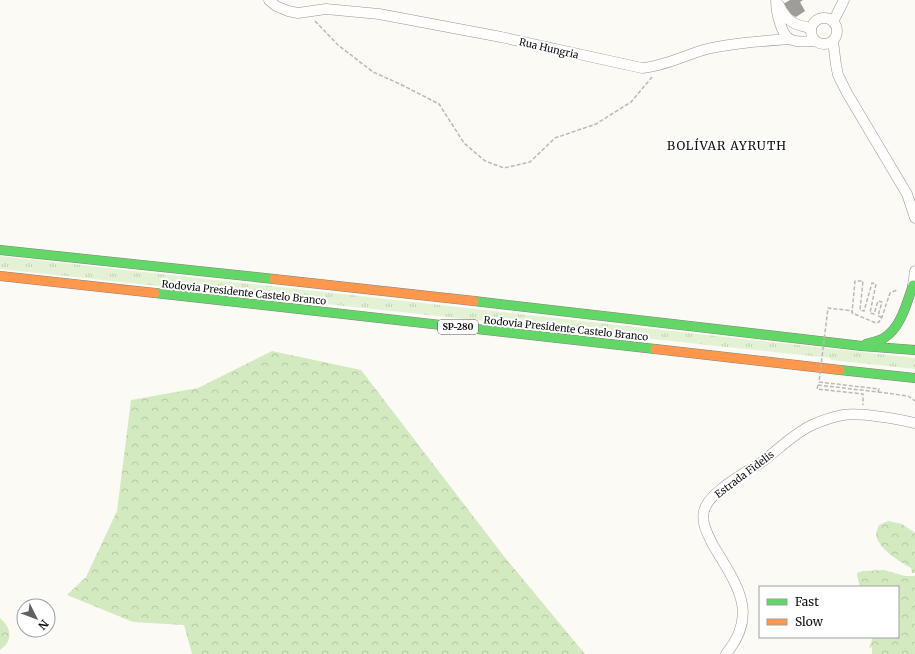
<svg xmlns="http://www.w3.org/2000/svg" width="915" height="654" viewBox="0 0 915 654" font-family="Merriweather,serif">
<defs>
<pattern id="grass-tufts" width="24" height="20" patternUnits="userSpaceOnUse"><rect width="24" height="20" fill="#e3f2d4"/><path d="M3 7l-1-3M5 7V3M7 7l1-3M15 17l-1-3M17 17v-4M19 17l1-3" fill="none" stroke="#c2ceb5"/></pattern>
<pattern id="forest-crowns" width="20" height="18" patternUnits="userSpaceOnUse"><rect width="20" height="18" fill="#d3eac1"/><path d="M2 6a3 3 0 1 1 6 0M12 15a3 3 0 1 1 6 0" fill="none" stroke="#b4c8a5"/></pattern>
</defs>
<rect width="100%" height="100%" fill="#fcfaf4"/>
<path fill="url(#grass-tufts)" d="M 0,256 L 915,358 L 915,369 L 831,360 L 830,358 L 0,269 Z"/>
<path fill="url(#forest-crowns)" d="M 272,351 L 361,370 L 503,555 L 585,654 L 192,654 L 184,625 L 133,622 L 67,595 L 86,577 L 117,511 L 131,400 L 198,388 Z
M 888,521 L 902,524 L 915,533 L 915,573 L 912,573 L 911,568 C 900,562 877,548 876,534 C 876,532 878,528 879,525 Z
M 884,570 L 905,576 L 915,576 L 915,654 L 872,654 L 872,647 L 869,648 L 873,637 L 898,637 L 898,587 L 860,587 L 857,576 L 857,573 L 863,571 Z
M 0,618 C 12,628 13,641 0,650 Z"/>
<path fill="#a09d99" d="M 790,0 L 803,0 L 800,2 L 805,11 L 796,17 L 792,15 L 783,4 Z"/>
<g fill="none" stroke-linecap="round" stroke-linejoin="round">
<defs>
<path id="street" d="M 269,0 L 276,6 L 288,11 L 298,13 L 326,9 L 379,14 L 501,37 L 642,68 C 665,66 685,55 707,49 C 732,43 763,41 789,39
M 776,0 C 776,11 781,37 792,40 C 799,43 808,41 815,41
M 779,5 C 787,22 794,25 811,28
M811 31a13 13 0 1 1 26 0a13 13 0 1 1-26 0Z
M 833,22 L 844,0
M 833,41 L 836,65 L 838,75 L 847,93 L 907,194 L 915,218
M 913,285 L 915,271
M 726,654 C 760,613 736,584 713,545 C 708,535 701,523 704,511 C 708,492 747,472 763,461 C 779,449 793,434 812,425 C 821,421 832,417 843,415 C 862,412 896,419 915,423"/>
<path id="fast" d="M 0,250 L 274,279
M 155,293 L 655,349
M 474,301 L 862,346 L 915,350
M 866,344 C 872,342 879,341 884,338 C 901,328 907,302 913,285
M 840,370 L 915,378"/>
<path id="slow" d="M 0,276 L 155,293
M 274,279 L 474,301
M 655,349 L 840,370"/>
</defs>
<use href="#street" stroke="#969592" stroke-width="11"/>
<use href="#fast" stroke="#83827f" stroke-width="10"/>
<use href="#slow" stroke="#83827f" stroke-width="10"/>
<path stroke="#b9b9b8" stroke-width="1.5" stroke-dasharray="4 2" stroke-linecap="butt" d="M 315,21 L 338,45 L 373,72 L 400,84 L 439,104 L 464,143 L 485,161 L 504,168 L 530,162 L 555,138 L 596,124 L 631,102 L 652,77
M 882,317 L 878,316 L 882,302 L 878,301 L 874,314 L 870,313 L 876,284 L 872,283 L 864,311 L 860,310 L 863,281 L 855,281 L 852,313 L 876,323 L 879,322 L 882,317 L 890,293 L 897,290
M 818,385 L 817,389 L 863,394 L 863,405
M 878,392 L 908,396 L 915,401"/>
<use href="#street" stroke="#fffefd" stroke-width="10"/>
<use href="#fast" stroke="#63d668" stroke-width="9"/>
<use href="#slow" stroke="#ff974d" stroke-width="9"/>
<path stroke="#b9b9b8" stroke-width="1.5" stroke-dasharray="4 2" stroke-linecap="butt" d="M 818,385 L 878,392 L 879,389 L 819,382 L 828,308 L 853,311"/>
</g>
<g text-anchor="middle" stroke-width="4" stroke-linejoin="round" paint-order="stroke">
<rect fill="#fff" stroke="#575757" stroke-width="1" x="438" y="320" width="40" height="14" rx="3"/>
<g font-size="9" font-weight="bold" fill="#0f0f0f">
<text x="458" y="330">SP-280</text>
</g>
<g font-size="10" fill="#0f0f0f" stroke="#fff">
<text transform="translate(549 48) rotate(13)" y="4">Rua Hungria</text>
<text transform="translate(244 292) rotate(6)" y="4">Rodovia Presidente Castelo Branco</text>
<text transform="translate(566 328) rotate(6)" y="4">Rodovia Presidente Castelo Branco</text>
<text transform="translate(744 474) rotate(-37)" y="4">Estrada Fidelis</text>
</g>
<g font-size="12" letter-spacing="1" fill="#0f0f0f" stroke="#fff">
<text x="727" y="150">BOLÍVAR AYRUTH</text>
</g>
</g>
<rect x="759" y="586" width="140" height="52" fill="#ffffff" stroke="#9f9f9f"/>
<rect x="767" y="599" width="20" height="6" fill="#63d668" stroke="#9f9f9f"/>
<text x="795" y="606" font-size="12" fill="#0f0f0f">Fast</text>
<rect x="767" y="619" width="20" height="6" fill="#ff974d" stroke="#9f9f9f"/>
<text x="795" y="626" font-size="12" fill="#0f0f0f">Slow</text>
<g transform="translate(36 618) rotate(132)"><circle r="19" fill="#ffffff" stroke="#9f9f9f"/>
<path d="M0-3L7 15L0 10L-7 15Z" fill="#62615f"/>
<text y="-6" font-size="11" font-weight="bold" text-anchor="middle" fill="#0f0f0f">N</text>
</g>
</svg>
